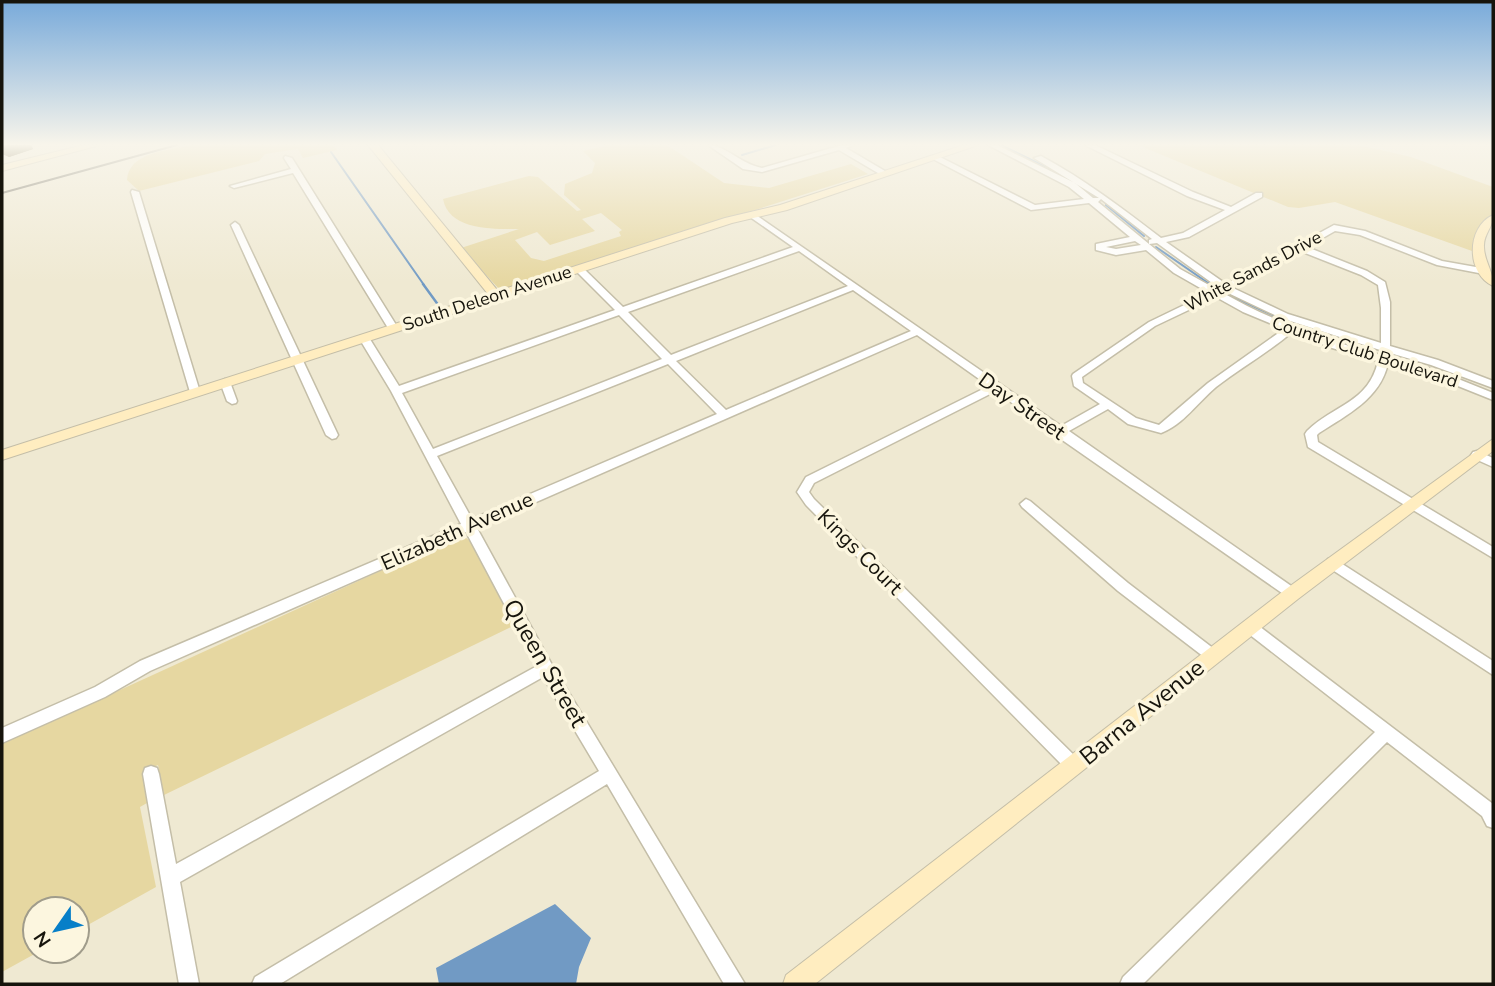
<svg xmlns="http://www.w3.org/2000/svg" width="1495" height="986" viewBox="0 0 1495 986" font-family="'Nunito Sans',sans-serif">
<rect width="100%" height="100%" fill="#efe9d2"/>
<path fill="#e6d7a1" fill-rule="evenodd" d="M 190,145 L 333,145 L 337,150 L 303,158 L 298,149 L 265,154 L 259,161 L 139,191 L 127,180 C 129,152 167,151 190,145 Z
M 609,145 L 667,145 L 724,183 L 769,188 L 851,164 L 868,174 L 501,291 L 461,248 L 519,229 C 495,229 449,231 443,199 L 529,176 L 538,177 L 577,211 L 581,210 L 564,195 L 565,184 L 592,173 L 595,163 L 583,151 ZM 601,213 L 622,230 L 619,232 L 621,236 L 544,261 L 531,258 L 515,240 L 537,232 L 550,245 L 595,231 L 582,219 Z
M 1138,145 L 1359,145 L 1411,157 L 1493,187 L 1493,214 L 1477,229 L 1472,251 L 1335,202 L 1299,208 L 1288,207 Z
M 461,534 L 470,541 L 515,625 L 164,795 L 158,765 L 142,773 L 147,803 L 140,807 L 156,887 L 77,931 L 77,909 L 35,909 L 35,951 L 40,951 L 2,972 L 2,744 Z"/>
<path fill="#719ac4" d="M 555,904 L 591,938 L 579,967 L 576,984 L 439,984 L 436,968 Z"/>
<g fill="none" stroke-linecap="round" stroke-linejoin="round">
<path stroke="#719ac4" stroke-width="2" d="M 1001,145 L 1054,171
M 331,152 L 424,285
M 742,155 L 776,145
M 1106,205 L 1144,236
M 1156,247 L 1211,285"/>
<path stroke="#719ac4" stroke-width="2.5" d="M 423,284 L 439,306
M 1229,295 L 1306,330 L 1363,348"/>
<defs>
<path id="street" d="M 708,145 C 725,145 741,164 762,168 L 842,145 L 854,145 L 846,148 L 890,174 L 883,176 L 839,150 L 762,172 L 743,169 Z
M 988,145 L 997,145 L 1075,183 L 1093,198 L 1099,198 L 1034,158 L 1041,156 C 1084,179 1122,208 1161,238 L 1183,233 L 1225,210 L 1187,196 L 1085,145 L 1095,145 L 1193,192 L 1231,207 L 1256,193 L 1262,193 L 1262,197 L 1189,237 L 1166,242 L 1226,284 L 1334,225 L 1365,231 L 1442,261 L 1487,269 L 1489,271 L 1484,274 L 1437,265 L 1360,235 L 1335,231 L 1307,247 L 1367,271 L 1385,282 L 1390,302 L 1390,346 L 1438,360 L 1493,381 L 1493,388 L 1431,365 L 1390,353 L 1389,357 L 1436,370 L 1493,393 L 1493,400 L 1428,374 L 1388,363 C 1381,398 1347,415 1319,433 L 1317,435 L 1318,442 L 1493,547 L 1493,558 L 1308,447 L 1305,434 L 1307,431 C 1333,405 1369,403 1378,361 L 1332,348 L 1292,332 C 1268,353 1240,368 1216,387 C 1198,402 1183,425 1161,433 L 1128,424 L 1108,409 L 1069,431 L 1297,590 L 1299,594 L 1297,598 L 1292,600 L 1055,435 L 996,391 L 814,483 L 809,492 L 814,499 L 1080,761 L 1082,766 L 1080,771 L 1074,774 L 1068,771 L 806,505 L 797,492 L 806,477 L 989,386 L 917,335 L 477,528 L 551,663 L 745,984 L 724,984 L 607,784 L 280,984 L 252,984 L 255,977 L 599,771 L 543,677 L 180,882 L 199,984 L 179,984 L 143,774 L 145,768 L 151,766 L 157,768 L 159,774 L 176,864 L 537,666 L 466,532 L 150,671 L 105,697 L 2,743 L 2,728 L 95,687 L 140,661 L 461,524 L 391,391 L 359,338 L 360,336 L 368,336 L 399,386 L 615,310 L 576,271 L 576,267 L 582,267 L 623,307 L 793,247 L 750,217 L 749,215 L 753,213 L 1061,426 L 1100,404 L 1074,386 L 1072,376 L 1073,374 L 1149,322 L 1209,293 L 1174,273 L 1146,250 L 1116,255 L 1096,250 L 1096,244 L 1130,237 L 1089,203 L 1031,210 L 931,158 L 938,156 L 1035,205 L 1084,199 L 1069,187 ZM 1101,199 L 1152,239 L 1149,240 L 1149,244 L 1098,202 ZM 1135,241 L 1141,245 L 1116,249 L 1106,247 ZM 1157,243 L 1219,288 L 1216,289 L 1180,269 L 1149,244 ZM 799,251 L 848,286 L 671,355 L 628,312 ZM 1300,251 L 1361,275 L 1378,285 L 1381,308 L 1381,343 L 1288,314 L 1233,288 ZM 853,290 L 911,331 L 726,410 L 676,361 ZM 1226,292 L 1281,318 L 1380,350 L 1380,355 C 1326,340 1272,321 1223,293 ZM 1216,297 L 1243,312 L 1284,329 L 1208,383 L 1159,425 L 1136,418 L 1083,383 L 1082,377 L 1155,326 ZM 619,315 L 662,359 L 433,449 L 402,393 ZM 668,364 L 717,414 L 472,519 L 437,456 Z
M 285,156 L 292,158 L 398,328 L 396,330 L 393,331 L 388,328 L 293,173 L 234,188 L 230,186 L 291,169 L 284,158 Z
M 132,190 L 139,192 L 200,392 L 199,394 L 195,395 L 190,392 L 131,192 Z
M 235,222 L 239,225 L 338,435 L 336,438 L 332,439 L 326,435 L 231,225 Z
M 225,379 L 230,382 L 237,401 L 236,403 L 232,404 L 227,401 L 220,382 Z
M 1477,451 L 1493,458 L 1493,467 L 1473,458 L 1471,455 L 1473,452 Z
M 1026,499 L 1030,501 L 1128,583 L 1218,652 L 1220,656 L 1218,660 L 1213,662 L 1208,660 L 1118,591 L 1022,507 L 1020,504 Z
M 1333,558 L 1493,661 L 1493,675 L 1328,567 L 1326,563 L 1328,559 Z
M 1250,621 L 1255,623 L 1493,804 L 1493,828 L 1487,826 L 1482,816 L 1387,742 L 1143,984 L 1120,984 L 1123,977 L 1375,732 L 1245,631 L 1243,627 L 1245,623 Z"/>
<path id="secondary" d="M 84,145 L 100,145 L 2,171 L 2,165 Z
M 368,145 L 378,145 L 498,291 L 725,218 L 780,205 L 964,145 L 978,145 L 787,210 L 732,223 L 2,460 L 2,450 L 488,294 Z
M 1493,215 C 1494,227 1483,234 1484,247 C 1484,261 1494,272 1493,286 C 1466,274 1466,227 1493,215 Z
M 1493,439 L 1493,451 L 1298,599 L 815,984 L 783,984 L 786,975 L 1286,589 Z"/>
</defs>
<use href="#street" stroke="#c4bea8" stroke-width="3"/>
<use href="#secondary" stroke="#c4bea8" stroke-width="2"/>
<use href="#street" fill="#fff" fill-rule="evenodd"/>
<use href="#secondary" fill="#ffedc0" fill-rule="evenodd"/>
<path stroke="#747062" stroke-width="2" d="M 2,193 L 177,145"/>
</g>
<path fill="#4a3e09" d="M 2,145 L 31,145 L 33,149 L 9,157 L 2,154 Z"/>
<path fill="#3c3208" d="M 8,145 L 31,145 L 33,149 L 9,157 L 2,147 Z"/>
<linearGradient id="sky" x2="0" y2="1"><stop stop-color="#78aada"/><stop offset="0.51" stop-color="#f8f5eb"/><stop offset="1" stop-color="#f8f5eb" stop-opacity="0"/></linearGradient>
<rect width="1495" height="283" fill="url(#sky)"/>
<g text-anchor="middle" stroke-width="7" stroke-linejoin="round" paint-order="stroke">
<g font-size="18" fill="#16140c" stroke="#fcf6df">
<text transform="translate(1253 271) rotate(-28)" y="6">White Sands Drive</text>
<text transform="translate(487 298) rotate(-18)" y="6">South Deleon Avenue</text>
<text transform="translate(1365 352) rotate(18)" y="6">Country Club Boulevard</text>
</g>
<g font-size="21" fill="#16140c" stroke="#fcf6df">
<text transform="translate(1022 406) rotate(35)" y="7">Day Street</text>
<text transform="translate(457 531) rotate(-24)" y="7">Elizabeth Avenue</text>
<text transform="translate(860 552) rotate(45)" y="7">Kings Court</text>
</g>
<g font-size="24" fill="#16140c" stroke="#fcf6df">
<text transform="translate(545 663) rotate(60)" y="8">Queen Street</text>
<text transform="translate(1142 712) rotate(-39)" y="8">Barna Avenue</text>
</g>
</g>
<rect width="1495" height="986" fill="none" stroke="#16140c" stroke-width="7"/>
<g transform="translate(56 930) rotate(236)"><circle r="33" fill="#fcf6df" stroke="#a09c8b" stroke-width="2"/>
<path d="M0-5L12 26L0 18L-12 26Z" fill="#077fc8"/>
<text y="-10" font-size="19" font-weight="bold" text-anchor="middle" fill="#16140c">N</text>
</g>
</svg>
